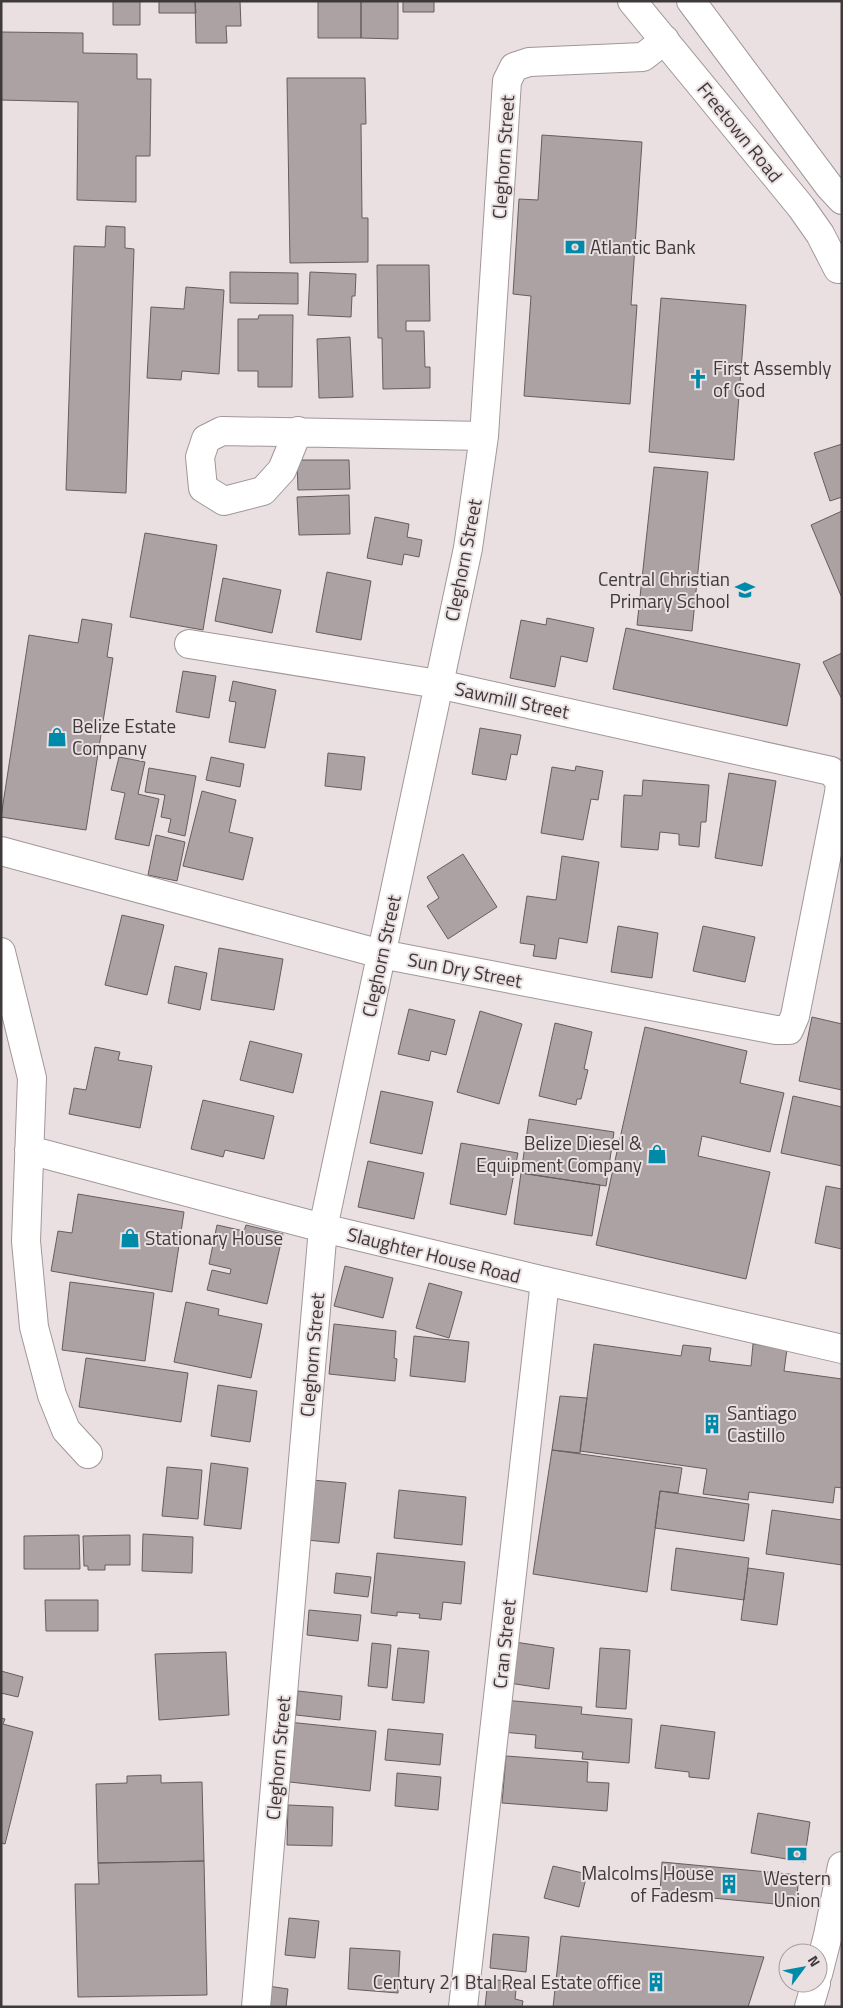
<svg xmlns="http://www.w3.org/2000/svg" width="843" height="2008" viewBox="0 0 843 2008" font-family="'Titillium Web',sans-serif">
<rect width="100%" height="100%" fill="#eadfe1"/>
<path fill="#aca2a4" stroke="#675d5f" d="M 113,1 L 140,1 L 140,25 L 113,25 Z
M 159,1 L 195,1 L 196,13 L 159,13 Z
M 195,1 L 240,1 L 241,26 L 226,26 L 227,43 L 196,43 Z
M 318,1 L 361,1 L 361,38 L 318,38 Z
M 361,1 L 398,1 L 398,39 L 361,38 Z
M 403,1 L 434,1 L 434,12 L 403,12 Z
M 1,32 L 83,33 L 83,53 L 137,54 L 137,79 L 151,79 L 150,156 L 136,156 L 136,202 L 77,200 L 78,102 L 1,100 Z
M 287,78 L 365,78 L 366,124 L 361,124 L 362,218 L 368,218 L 368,262 L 290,263 Z
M 542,135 L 642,142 L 631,305 L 637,305 L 630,404 L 524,396 L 531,296 L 513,294 L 519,199 L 538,200 Z
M 106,226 L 125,227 L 125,248 L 134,249 L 126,493 L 66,490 L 74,246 L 105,247 Z
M 377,265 L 429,265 L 430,321 L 406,321 L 406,331 L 424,331 L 425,367 L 430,367 L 430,388 L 383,389 L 382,338 L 378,338 Z
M 230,272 L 298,273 L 298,304 L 230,303 Z
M 310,272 L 356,274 L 355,296 L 352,296 L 351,317 L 308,315 Z
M 186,287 L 224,290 L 219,374 L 182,371 L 181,380 L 147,378 L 151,307 L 184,309 Z
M 661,298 L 746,305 L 734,460 L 649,452 Z
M 259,315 L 293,315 L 292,387 L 258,387 L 258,371 L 238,371 L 238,319 L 258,319 Z
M 350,337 L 353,397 L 319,398 L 317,339 Z
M 842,444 L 842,497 L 830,501 L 814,453 Z
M 297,460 L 349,460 L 350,489 L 298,490 Z
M 654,467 L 708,472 L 692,631 L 637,625 Z
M 349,495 L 350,534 L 299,535 L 297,497 Z
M 842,511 L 842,598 L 811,525 Z
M 375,517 L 409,524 L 407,537 L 422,540 L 419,557 L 404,554 L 402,565 L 367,558 Z
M 145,533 L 217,545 L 203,630 L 130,617 Z
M 327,572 L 371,581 L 361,640 L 316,632 Z
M 223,578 L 281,590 L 272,633 L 215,621 Z
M 547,618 L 594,628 L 587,662 L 561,656 L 555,687 L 510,678 L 521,620 L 546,625 Z
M 82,619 L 112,624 L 107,657 L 113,658 L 86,830 L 1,817 L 29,635 L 78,643 Z
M 626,628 L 800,664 L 787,726 L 613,689 Z
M 842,653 L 842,699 L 823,662 Z
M 183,671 L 216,676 L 209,718 L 176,712 Z
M 233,681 L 276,690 L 265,748 L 229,742 L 236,702 L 229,701 Z
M 480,728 L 521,735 L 517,755 L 511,754 L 506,780 L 472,774 Z
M 328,753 L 365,757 L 361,790 L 325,786 Z
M 119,757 L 145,762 L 138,794 L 159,799 L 149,846 L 115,839 L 125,793 L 111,790 Z
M 211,757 L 244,764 L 240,787 L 206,780 Z
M 576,766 L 603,771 L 598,800 L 591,799 L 583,840 L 541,833 L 552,767 L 575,771 Z
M 149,768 L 196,776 L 185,836 L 168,832 L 171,819 L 161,817 L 165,795 L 145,792 Z
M 729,773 L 776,781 L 762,866 L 715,858 Z
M 643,780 L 709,785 L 706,822 L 701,822 L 699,847 L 679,845 L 679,834 L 660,832 L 658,850 L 621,847 L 624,795 L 642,796 Z
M 202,791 L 236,800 L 229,832 L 253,838 L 243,880 L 183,866 Z
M 156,835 L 185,842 L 177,881 L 148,875 Z
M 463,854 L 497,907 L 448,939 L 427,906 L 439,898 L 427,877 Z
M 562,856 L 599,862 L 587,943 L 559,938 L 556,959 L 533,956 L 535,945 L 520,943 L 527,896 L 556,900 Z
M 122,915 L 164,925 L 147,995 L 105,985 Z
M 618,926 L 658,933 L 652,978 L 611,972 Z
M 703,926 L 755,937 L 745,982 L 693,971 Z
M 219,948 L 283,959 L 274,1010 L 211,1000 Z
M 175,966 L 207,973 L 200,1010 L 168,1003 Z
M 409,1009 L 455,1020 L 446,1055 L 431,1051 L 429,1061 L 398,1054 Z
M 480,1011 L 522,1024 L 499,1104 L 457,1092 Z
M 812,1017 L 842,1024 L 842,1090 L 799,1081 Z
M 555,1023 L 592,1032 L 584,1069 L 588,1070 L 581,1099 L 577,1099 L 576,1105 L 539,1096 Z
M 645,1027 L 747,1051 L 740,1083 L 784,1093 L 770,1152 L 702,1136 L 698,1156 L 770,1172 L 746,1279 L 596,1245 Z
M 250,1041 L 302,1054 L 293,1093 L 240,1080 Z
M 95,1047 L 120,1052 L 118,1060 L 152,1066 L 140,1128 L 69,1114 L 74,1088 L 86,1090 Z
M 381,1091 L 433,1102 L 422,1154 L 370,1143 Z
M 793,1096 L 842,1107 L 842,1166 L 781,1153 Z
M 203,1100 L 274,1116 L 264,1159 L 225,1150 L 223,1157 L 191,1149 Z
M 529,1119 L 614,1132 L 606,1186 L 521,1173 Z
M 461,1143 L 518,1153 L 506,1215 L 450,1204 Z
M 368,1161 L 424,1173 L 414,1219 L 358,1207 Z
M 521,1173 L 600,1185 L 592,1236 L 514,1224 Z
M 826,1186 L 842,1189 L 842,1249 L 815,1243 Z
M 78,1194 L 184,1212 L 172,1292 L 51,1271 L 58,1231 L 72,1233 Z
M 217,1225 L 244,1231 L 246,1225 L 283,1234 L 267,1304 L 207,1290 L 212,1270 L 230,1274 L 231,1269 L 209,1264 Z
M 345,1266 L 393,1278 L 383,1318 L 334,1306 Z
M 70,1282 L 154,1293 L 145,1361 L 62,1350 Z
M 429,1283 L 462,1292 L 449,1338 L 416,1328 Z
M 186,1302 L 219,1309 L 218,1315 L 262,1324 L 251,1378 L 174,1362 Z
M 334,1324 L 396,1331 L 394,1358 L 397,1359 L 395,1381 L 329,1374 Z
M 414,1336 L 469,1342 L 465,1382 L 410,1376 Z
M 594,1344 L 681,1356 L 683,1345 L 711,1348 L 709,1361 L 751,1366 L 753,1344 L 787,1349 L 784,1371 L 842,1379 L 842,1488 L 835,1487 L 833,1503 L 749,1492 L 748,1500 L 703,1494 L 707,1469 L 580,1451 Z
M 86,1358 L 188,1373 L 181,1422 L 79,1407 Z
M 218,1385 L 257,1391 L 250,1442 L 211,1436 Z
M 560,1396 L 587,1398 L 580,1453 L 552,1450 Z
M 552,1450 L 682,1468 L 678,1493 L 660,1491 L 647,1592 L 533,1574 Z
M 211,1463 L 248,1468 L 241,1529 L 204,1525 Z
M 167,1467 L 202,1470 L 198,1519 L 162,1516 Z
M 312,1480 L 346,1483 L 339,1543 L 306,1540 Z
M 399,1490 L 466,1497 L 462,1545 L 394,1538 Z
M 660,1491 L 749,1504 L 744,1541 L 655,1528 Z
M 772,1510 L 842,1520 L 842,1565 L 766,1554 Z
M 143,1534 L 193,1537 L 192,1573 L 142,1571 Z
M 79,1535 L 80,1569 L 24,1569 L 24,1536 Z
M 130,1535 L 130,1565 L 105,1565 L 105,1570 L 88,1570 L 88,1566 L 84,1566 L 83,1536 Z
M 676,1548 L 749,1558 L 744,1600 L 671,1590 Z
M 377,1553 L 465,1562 L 461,1604 L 443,1602 L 441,1620 L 419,1618 L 420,1614 L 397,1612 L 397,1616 L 371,1613 Z
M 748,1568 L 784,1573 L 777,1625 L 741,1620 Z
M 336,1573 L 371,1577 L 368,1597 L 334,1593 Z
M 45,1600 L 98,1600 L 98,1631 L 46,1631 Z
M 309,1610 L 361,1615 L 358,1641 L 307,1635 Z
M 515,1642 L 554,1648 L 549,1689 L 509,1683 Z
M 372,1643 L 391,1645 L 387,1688 L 368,1686 Z
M 398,1648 L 429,1651 L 424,1703 L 392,1700 Z
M 600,1648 L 630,1650 L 626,1709 L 596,1707 Z
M 226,1652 L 229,1715 L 159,1720 L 155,1654 Z
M 1,1671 L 23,1677 L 18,1697 L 1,1693 Z
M 298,1691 L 342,1696 L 340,1720 L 296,1715 Z
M 503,1700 L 582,1707 L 581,1714 L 632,1719 L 629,1763 L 582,1759 L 583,1752 L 535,1748 L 536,1735 L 501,1732 Z
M 1,1718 L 5,1719 L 3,1724 L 33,1732 L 5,1844 L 1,1843 Z
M 288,1722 L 376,1731 L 370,1791 L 281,1781 Z
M 661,1725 L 715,1732 L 709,1779 L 689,1777 L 689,1772 L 655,1768 Z
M 388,1729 L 443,1734 L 440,1765 L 385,1760 Z
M 506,1756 L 588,1762 L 587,1782 L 609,1783 L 607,1811 L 502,1803 Z
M 397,1773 L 441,1777 L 438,1810 L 395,1806 Z
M 161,1775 L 161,1783 L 202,1782 L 204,1861 L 98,1863 L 96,1784 L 127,1783 L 127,1776 Z
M 288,1805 L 333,1807 L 332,1846 L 287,1845 Z
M 758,1813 L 810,1822 L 804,1862 L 751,1853 Z
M 204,1861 L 207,1995 L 78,1997 L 75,1884 L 99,1884 L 98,1863 Z
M 662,1862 L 799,1875 L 796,1906 L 660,1893 Z
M 553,1866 L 587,1874 L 579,1907 L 544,1898 Z
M 289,1918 L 319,1921 L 315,1958 L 285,1955 Z
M 493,1934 L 529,1937 L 526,1972 L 490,1968 Z
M 561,1936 L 764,1957 L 748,2007 L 553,2007 Z
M 350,1948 L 400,1951 L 398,1993 L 348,1989 Z
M 488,1979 L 517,1982 L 515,1999 L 523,2001 L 522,2007 L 485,2007 Z
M 268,1986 L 288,1989 L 286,2007 L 268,2007 Z"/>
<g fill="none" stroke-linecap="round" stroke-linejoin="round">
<defs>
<path id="street" d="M 298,431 L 282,470 L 263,491 L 224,501 L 203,488 L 200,457 L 206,439 L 222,431 L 484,436
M 1,851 L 381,954 L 776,1030 L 789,1030 L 795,1016 L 839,793 L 840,782 L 831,771 L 438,684 L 189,644
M 1,952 L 32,1078 L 26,1241 L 34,1327 L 52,1395 L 66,1430 L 88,1454
M 29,1150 L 323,1228 L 545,1281 L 842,1349
M 256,2007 L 323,1228 L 468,548 L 484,436 L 507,81 L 514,67 L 529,62 L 643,57 L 665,40
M 463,2007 L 545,1281"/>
<path id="secondary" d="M 632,1 L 801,207 L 820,234 L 838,269
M 691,1 L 829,186 L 842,200
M 818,1974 L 828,1935 L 842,1866
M 809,2007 L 816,1983"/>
</defs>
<use href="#street" stroke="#a19799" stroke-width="30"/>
<use href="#secondary" stroke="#a19799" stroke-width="30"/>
<use href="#street" stroke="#fff" stroke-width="28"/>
<use href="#secondary" stroke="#fff" stroke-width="28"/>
</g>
<defs>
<symbol id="bank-bare" viewBox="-9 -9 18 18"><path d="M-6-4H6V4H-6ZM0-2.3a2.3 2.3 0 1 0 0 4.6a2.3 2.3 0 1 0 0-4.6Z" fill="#008aa9" stroke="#eadfe1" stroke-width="2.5" paint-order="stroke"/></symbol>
<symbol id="church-bare" viewBox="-9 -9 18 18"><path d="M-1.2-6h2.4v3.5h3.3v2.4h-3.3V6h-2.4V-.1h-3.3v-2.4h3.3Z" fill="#008aa9" stroke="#eadfe1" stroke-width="2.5" paint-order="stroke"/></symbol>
<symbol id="school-bare" viewBox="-9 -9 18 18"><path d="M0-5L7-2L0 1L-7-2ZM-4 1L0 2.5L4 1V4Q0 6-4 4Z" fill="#008aa9" stroke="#eadfe1" stroke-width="2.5" paint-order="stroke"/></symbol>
<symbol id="shop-bare" viewBox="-9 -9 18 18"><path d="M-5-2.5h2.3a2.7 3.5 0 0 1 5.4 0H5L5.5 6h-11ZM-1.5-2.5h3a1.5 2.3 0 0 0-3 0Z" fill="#008aa9" stroke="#eadfe1" stroke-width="2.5" paint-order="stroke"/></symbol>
<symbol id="building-bare" viewBox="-9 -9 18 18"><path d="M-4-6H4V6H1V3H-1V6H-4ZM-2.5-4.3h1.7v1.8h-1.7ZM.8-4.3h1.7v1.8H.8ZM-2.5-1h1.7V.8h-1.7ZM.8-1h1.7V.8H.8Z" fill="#008aa9" stroke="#eadfe1" stroke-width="2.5" paint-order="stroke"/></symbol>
</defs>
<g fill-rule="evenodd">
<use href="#bank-bare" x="561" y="233" width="28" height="28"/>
<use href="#church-bare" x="684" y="365" width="28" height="28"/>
<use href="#school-bare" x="731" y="576" width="28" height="28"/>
<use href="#shop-bare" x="43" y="723" width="28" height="28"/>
<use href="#shop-bare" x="643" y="1140" width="28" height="28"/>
<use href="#shop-bare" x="116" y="1224" width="28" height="28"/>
<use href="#building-bare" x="698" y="1410" width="28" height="28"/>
<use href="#bank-bare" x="783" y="1840" width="28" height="28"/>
<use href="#building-bare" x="715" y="1870" width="28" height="28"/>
<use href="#building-bare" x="642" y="1968" width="28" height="28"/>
</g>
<g text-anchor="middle" stroke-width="4" stroke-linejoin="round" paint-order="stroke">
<g font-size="19" fill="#3e393a" stroke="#eadfe1">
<text transform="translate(740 132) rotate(51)" y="7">Freetown Road</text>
<text transform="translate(503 157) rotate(-86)" y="7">Cleghorn Street</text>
<text transform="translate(463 560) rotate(-79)" y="7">Cleghorn Street</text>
<text transform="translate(512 700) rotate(12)" y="7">Sawmill Street</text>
<text transform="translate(381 956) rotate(-78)" y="7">Cleghorn Street</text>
<text transform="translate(465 970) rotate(11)" y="7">Sun Dry Street</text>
<text transform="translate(434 1255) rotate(14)" y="7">Slaughter House Road</text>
<text transform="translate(312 1355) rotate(-85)" y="7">Cleghorn Street</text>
<text transform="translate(504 1644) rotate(-84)" y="7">Cran Street</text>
<text transform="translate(278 1758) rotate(-85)" y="7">Cleghorn Street</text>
</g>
<g font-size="19" fill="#3e393a" stroke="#eadfe1" text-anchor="start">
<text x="590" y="254">Atlantic Bank</text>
<text x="713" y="375">First Assembly<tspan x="713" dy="22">of God</tspan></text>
<text x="730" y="586" text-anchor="end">Central Christian<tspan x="730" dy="22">Primary School</tspan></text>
<text x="72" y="733">Belize Estate<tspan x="72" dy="22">Company</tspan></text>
<text x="642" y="1150" text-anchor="end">Belize Diesel &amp;<tspan x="642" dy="22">Equipment Company</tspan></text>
<text x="145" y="1245">Stationary House</text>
<text x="727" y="1420">Santiago<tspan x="727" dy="22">Castillo</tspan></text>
<text x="714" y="1880" text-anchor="end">Malcolms House<tspan x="714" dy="22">of Fadesm</tspan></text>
<text x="797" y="1885" text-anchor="middle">Western<tspan x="797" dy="22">Union</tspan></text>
<text x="641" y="1989" text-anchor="end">Century 21 Btal Real Estate office</text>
</g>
</g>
<rect width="843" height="2008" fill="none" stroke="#3e393a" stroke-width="5"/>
<g transform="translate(803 1968) rotate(58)"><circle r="24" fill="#eadfe1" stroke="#a59d9e"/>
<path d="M0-4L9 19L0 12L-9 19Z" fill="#008aa9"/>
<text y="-8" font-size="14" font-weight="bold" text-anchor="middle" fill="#3e393a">N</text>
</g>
</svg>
